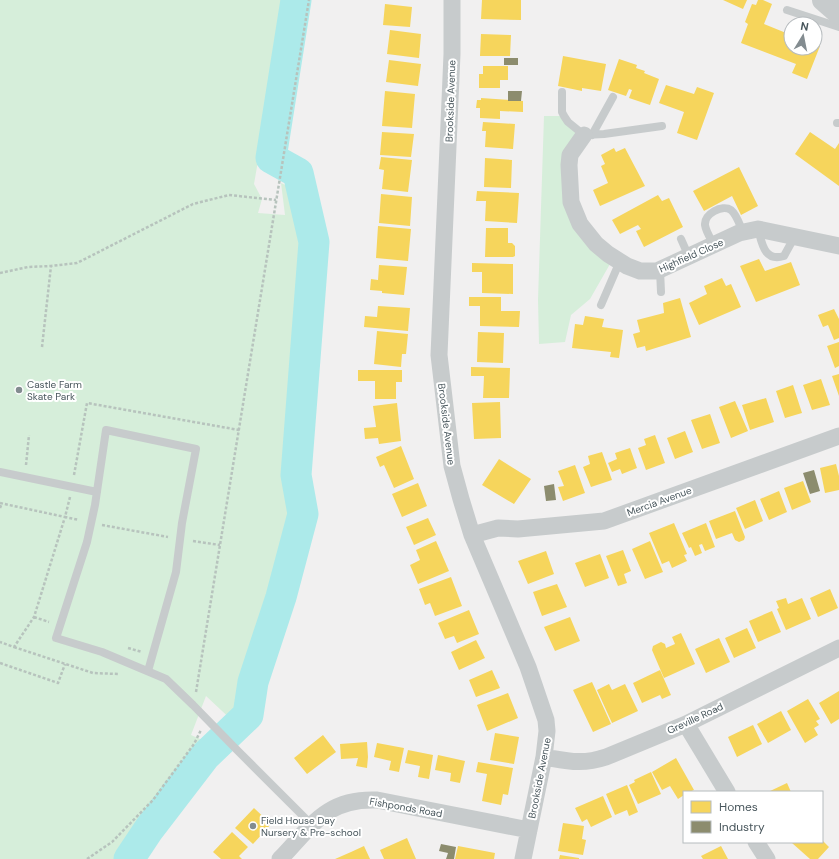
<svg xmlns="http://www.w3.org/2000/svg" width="839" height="859" viewBox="0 0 839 859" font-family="'DM Sans',sans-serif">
<rect width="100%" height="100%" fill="#f1f0f0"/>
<path fill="#d6eeda" d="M 0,0 L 286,0 L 254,184 L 262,199 L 258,213 L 285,215 L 281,183 L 300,192 L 314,242 L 296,474 L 305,514 L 281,597 L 253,682 L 248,715 L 237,725 L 206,696 L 191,735 L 216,746 L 205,756 L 149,829 L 129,859 L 0,859 Z
M 544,116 L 564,116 L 584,135 L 576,146 L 571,202 L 614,257 L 590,299 L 571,315 L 565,342 L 539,344 L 538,300 Z"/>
<path fill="#f6d55c" d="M 482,0 L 521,0 L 521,20 L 481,19 Z
M 723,0 L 747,0 L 743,9 Z
M 758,0 L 763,0 L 772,4 L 764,24 L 791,35 L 791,48 L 815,48 L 815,44 L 820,46 L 807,79 L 792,73 L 796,64 L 741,43 L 748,24 L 745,22 L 752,4 L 756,5 Z
M 385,4 L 412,7 L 410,27 L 383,25 Z
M 390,30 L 421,34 L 419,58 L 387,54 Z
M 481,34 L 511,35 L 510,56 L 480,56 Z
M 563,56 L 606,64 L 601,91 L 582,88 L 582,91 L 558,86 Z
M 619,59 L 637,65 L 636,68 L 645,71 L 644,73 L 659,79 L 650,105 L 629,98 L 632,90 L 629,89 L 626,96 L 608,90 Z
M 389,60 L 421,64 L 418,86 L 386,82 Z
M 483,66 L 508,66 L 508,80 L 500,80 L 500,88 L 479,88 L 479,74 L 483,74 Z
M 666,85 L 694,94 L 697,87 L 714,93 L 697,140 L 677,133 L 684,112 L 659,103 Z
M 385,91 L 415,94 L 412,128 L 382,126 Z
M 481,98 L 523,101 L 523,112 L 500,111 L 500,119 L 480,118 L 480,108 L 476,108 L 477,100 L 481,100 Z
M 483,122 L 515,124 L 513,149 L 485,147 L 486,131 L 482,131 Z
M 382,132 L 414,134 L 411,157 L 380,155 Z
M 810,132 L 835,149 L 839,143 L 839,186 L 795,154 Z
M 614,148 L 616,152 L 625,148 L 645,186 L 600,206 L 593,190 L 608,183 L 601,166 L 605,164 L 601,155 Z
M 381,157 L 412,160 L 408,192 L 382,189 L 384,170 L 379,169 Z
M 485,158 L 512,160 L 511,188 L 484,187 Z
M 739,167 L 758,206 L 741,215 L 732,196 L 704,211 L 693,191 Z
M 477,191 L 519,193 L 517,223 L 485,221 L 486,201 L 476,201 Z
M 381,194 L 412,197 L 410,226 L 379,223 Z
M 658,195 L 662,201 L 669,198 L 683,227 L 644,247 L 636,231 L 641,229 L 638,225 L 620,234 L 612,220 Z
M 378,226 L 411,229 L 408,261 L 376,258 Z
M 486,228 L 508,228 L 508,243 L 512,243 L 515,246 L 515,256 L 513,257 L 485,257 Z
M 759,259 L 765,271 L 791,262 L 800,285 L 756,302 L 740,266 Z
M 472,263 L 513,264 L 513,294 L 482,293 L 482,272 L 472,272 Z
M 379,265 L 407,267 L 404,295 L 382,293 L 382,291 L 370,290 L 371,279 L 378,280 Z
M 722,278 L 726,286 L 731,284 L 741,307 L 699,325 L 689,303 L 707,294 L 704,286 Z
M 469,297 L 501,297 L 501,311 L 520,311 L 519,327 L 480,326 L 480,306 L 469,306 Z
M 680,298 L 691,337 L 646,351 L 645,346 L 637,348 L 633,334 L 640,332 L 637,320 L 664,313 L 663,303 Z
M 378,306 L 410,308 L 408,331 L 364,327 L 365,316 L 377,317 Z
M 834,309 L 839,319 L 839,338 L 834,340 L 828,325 L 823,327 L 818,315 Z
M 585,316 L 604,319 L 602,327 L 623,330 L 619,358 L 610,357 L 611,352 L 572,348 L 575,324 L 583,325 Z
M 377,331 L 408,334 L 406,354 L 402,354 L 401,367 L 374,364 Z
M 478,332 L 504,333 L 503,363 L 477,362 Z
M 839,342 L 839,366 L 835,368 L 827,346 Z
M 471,367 L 510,368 L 509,398 L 483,398 L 484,376 L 471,376 Z
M 358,370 L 402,370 L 402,382 L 396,382 L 396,399 L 375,399 L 375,381 L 358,381 Z
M 839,374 L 839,396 L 832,376 Z
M 821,379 L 830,405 L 812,410 L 803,385 Z
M 793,385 L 802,413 L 785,418 L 776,391 Z
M 766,398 L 774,422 L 750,430 L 742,405 Z
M 735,401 L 748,431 L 731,438 L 719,407 Z
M 500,402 L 501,438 L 474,439 L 472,403 Z
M 397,403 L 401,441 L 379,444 L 378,438 L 365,439 L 364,428 L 376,427 L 373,406 Z
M 710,414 L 720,443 L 702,449 L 691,420 Z
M 685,431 L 693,452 L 675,459 L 667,438 Z
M 655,435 L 665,463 L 646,470 L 638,448 L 646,445 L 644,439 Z
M 401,446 L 414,479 L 394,488 L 384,465 L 380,467 L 376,457 Z
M 630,448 L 637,468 L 622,474 L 620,469 L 612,472 L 608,463 L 617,459 L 615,453 Z
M 602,452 L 612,480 L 591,487 L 583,467 L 590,464 L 588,456 Z
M 499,459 L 531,479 L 514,504 L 482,485 Z
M 836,464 L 839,476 L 839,490 L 825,493 L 820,468 Z
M 575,465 L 585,493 L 563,501 L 558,487 L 564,486 L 558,471 Z
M 803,481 L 811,502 L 792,510 L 784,488 Z
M 418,483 L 427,506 L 402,517 L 392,494 Z
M 779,491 L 787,512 L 769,520 L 760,499 Z
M 755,500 L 763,521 L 745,529 L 736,508 Z
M 735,511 L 745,537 L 744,540 L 739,542 L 735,540 L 732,533 L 716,539 L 709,521 Z
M 428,518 L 436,535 L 414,545 L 406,527 Z
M 674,523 L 687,554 L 684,555 L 687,561 L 672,568 L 669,561 L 662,564 L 649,533 Z
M 706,523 L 715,547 L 705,551 L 702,544 L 699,545 L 702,553 L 695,556 L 691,547 L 689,548 L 682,533 Z
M 436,541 L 449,571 L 418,584 L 410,565 L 420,560 L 416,550 Z
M 650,541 L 663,572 L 645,579 L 632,549 Z
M 623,550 L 631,571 L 624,574 L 627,583 L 618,586 L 606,556 Z
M 546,551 L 554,574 L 528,584 L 518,561 Z
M 600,554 L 609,578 L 585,587 L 575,563 Z
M 451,577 L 462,606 L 435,616 L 430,603 L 425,605 L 419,589 Z
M 557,584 L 567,607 L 542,616 L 533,592 Z
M 830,589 L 838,608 L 818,617 L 810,598 Z
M 786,598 L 788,604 L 802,598 L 811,619 L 786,630 L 777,609 L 779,608 L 776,601 Z
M 469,610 L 479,634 L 457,643 L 454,636 L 445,639 L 438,623 Z
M 772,611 L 781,632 L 758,642 L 749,621 Z
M 570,617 L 580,641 L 555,651 L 544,627 Z
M 747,628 L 756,648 L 734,658 L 725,638 Z
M 681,633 L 695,664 L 664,678 L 652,650 L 653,646 L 661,642 L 665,644 L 666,648 L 675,644 L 672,637 Z
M 719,638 L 730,662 L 706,673 L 695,649 Z
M 476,640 L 485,658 L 459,670 L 451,652 Z
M 492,670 L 500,688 L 476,697 L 469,680 Z
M 660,670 L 671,695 L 662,699 L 660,695 L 642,703 L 633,683 Z
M 592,682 L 611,724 L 593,732 L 573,690 Z
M 609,684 L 612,690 L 625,684 L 638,711 L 612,723 L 597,690 Z
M 839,691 L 839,719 L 831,724 L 819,703 Z
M 508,693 L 518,718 L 487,731 L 477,705 Z
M 808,699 L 820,719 L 816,721 L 819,725 L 814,728 L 818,735 L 805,743 L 787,711 Z
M 781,711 L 791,730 L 768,743 L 757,724 Z
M 753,725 L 762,744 L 737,757 L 728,737 Z
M 495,733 L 519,737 L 514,764 L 490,760 Z
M 323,735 L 336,752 L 307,774 L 294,758 Z
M 367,742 L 368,757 L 367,768 L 356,766 L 358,758 L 341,759 L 340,744 Z
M 377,743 L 404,748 L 399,772 L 389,770 L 391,761 L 374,757 Z
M 408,750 L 433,755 L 429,779 L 418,777 L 420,766 L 405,763 Z
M 438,755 L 465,761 L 460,783 L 450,781 L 451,773 L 435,770 Z
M 676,758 L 694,790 L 689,792 L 684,792 L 684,795 L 678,799 L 670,786 L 662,790 L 652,772 Z
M 478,762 L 513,768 L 508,795 L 503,794 L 501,805 L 482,801 L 487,774 L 476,772 Z
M 651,772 L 661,794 L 638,804 L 629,785 L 635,782 L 634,780 Z
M 787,783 L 791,792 L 768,792 Z
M 627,785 L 638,812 L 629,816 L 627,810 L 615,815 L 606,794 Z
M 603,796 L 612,817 L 591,827 L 587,819 L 582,822 L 575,808 Z
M 254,808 L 271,824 L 253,844 L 235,828 Z
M 563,823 L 584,826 L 582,839 L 586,840 L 583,855 L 558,851 Z
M 232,832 L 248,847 L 239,856 L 242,859 L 221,859 L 213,852 Z
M 407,838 L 416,859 L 384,859 L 380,850 Z
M 822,840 L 829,847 L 818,859 L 810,859 L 792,843 L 793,842 L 822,842 Z
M 364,846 L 370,859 L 335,859 L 351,852 Z
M 458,846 L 495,853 L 494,859 L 455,859 Z
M 721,846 L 728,859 L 703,859 L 701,856 Z
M 560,855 L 579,858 L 579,859 L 559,859 Z"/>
<path fill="#8c8c6e" d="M 504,58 L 518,58 L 518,65 L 504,65 Z
M 508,91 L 522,91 L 521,101 L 508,101 Z
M 814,470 L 820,491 L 810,494 L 803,473 Z
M 554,484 L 556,500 L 546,501 L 544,486 Z
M 441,844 L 456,847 L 454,859 L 446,859 L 448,853 L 439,851 Z"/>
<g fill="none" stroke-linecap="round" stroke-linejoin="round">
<path stroke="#aceaea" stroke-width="31" d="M 129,859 L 149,829 L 205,756 L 248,715 L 253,682 L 281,597 L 303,514 L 296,475 L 314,242 L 298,173 L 271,158 L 296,0"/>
<path stroke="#b7c3bd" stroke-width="2.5" stroke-dasharray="3 2" stroke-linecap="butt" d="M 0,273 L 28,267 L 51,266
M 42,347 L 51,266 L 77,263 L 193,204 L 229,195 L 276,200
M 26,465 L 29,435
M 74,475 L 87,403 L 239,430
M 70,497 L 65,517 L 79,520
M 0,503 L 65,517 L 34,617 L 14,647 L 0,642
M 0,508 L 2,503
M 102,525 L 168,537
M 193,541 L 220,545
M 34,617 L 49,622
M 14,647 L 93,673 L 119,674
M 128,648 L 142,652
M 0,663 L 58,683 L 65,664
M 196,692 L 309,0
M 87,859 L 112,842 L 153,800 L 194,744 L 201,730"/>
<path stroke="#c7cbcc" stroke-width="8" d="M 787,10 L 839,27
M 562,92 L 562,112 L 564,116 L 568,122 L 584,135 L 604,134 L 662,126
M 837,123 L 839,123
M 592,135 L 613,97
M 758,229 C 762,243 764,262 784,256 L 795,236
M 681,239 L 689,257
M 714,245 C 711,239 706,232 705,225 C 704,214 722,204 731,210 C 737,215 740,226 743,232
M 660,270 L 661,292
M 601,305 L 620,261
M 0,472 L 97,492
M 148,671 L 176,572 L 182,523 L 196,449 L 106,430 L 95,505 L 87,542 L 56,638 L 102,652 L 166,679 L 193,705 L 237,750 L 312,825"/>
<path stroke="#c7cbcc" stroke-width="17" d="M 452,0 L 452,54 L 439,355 L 452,466 L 461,499 L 472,535 L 528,667 L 546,720 L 547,731 L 544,757 L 523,859
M 584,135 L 570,155 L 569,165 L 571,202 L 580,224 L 596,244 L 608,254 L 627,266 L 640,271 L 657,271 L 739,233 L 758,229 L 839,246
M 472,535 L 498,528 L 518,529 L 604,521 L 839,436
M 686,724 L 727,792
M 544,757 C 568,761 582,765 606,757 L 686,724 L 839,648
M 756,842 L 767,859
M 280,859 C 312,826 326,798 377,800 L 529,830"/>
<path stroke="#c7cbcc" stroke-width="22" d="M 823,0 L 839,14"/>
</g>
<g fill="#838c90" stroke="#fff" stroke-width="1.5">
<circle cx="19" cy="390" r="4"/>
<circle cx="253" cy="826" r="4"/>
</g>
<g text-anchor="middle" stroke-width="4" stroke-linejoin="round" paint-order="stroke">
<g font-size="10" fill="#48565c" stroke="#fff">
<text transform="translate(450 101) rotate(-88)" y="4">Brookside Avenue</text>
<text transform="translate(691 255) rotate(-24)" y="4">Highfield Close</text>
<text transform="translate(447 424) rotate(83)" y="4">Brookside Avenue</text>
<text transform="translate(659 501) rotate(-20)" y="4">Mercia Avenue</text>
<text transform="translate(695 718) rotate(-25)" y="4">Greville Road</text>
<text transform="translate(539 778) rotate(-79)" y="4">Brookside Avenue</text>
<text transform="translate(406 807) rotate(10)" y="4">Fishponds Road</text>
</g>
<g font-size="10" fill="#48565c" stroke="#fff" text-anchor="start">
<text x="27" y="388">Castle Farm<tspan x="27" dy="12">Skate Park</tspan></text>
<text x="261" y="824">Field House Day<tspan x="261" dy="12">Nursery &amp; Pre-school</tspan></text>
</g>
</g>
<rect x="683" y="791" width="140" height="52" fill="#ffffff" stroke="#b6bbbe"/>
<rect x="691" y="801" width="20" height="12" fill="#f6d55c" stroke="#b6bbbe"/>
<text x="719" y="811" font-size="12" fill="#48565c">Homes</text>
<rect x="691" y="821" width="20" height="12" fill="#8c8c6e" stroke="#b6bbbe"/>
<text x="719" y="831" font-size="12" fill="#48565c">Industry</text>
<g transform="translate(803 36) rotate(10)"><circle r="19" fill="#ffffff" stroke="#b6bbbe"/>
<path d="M0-3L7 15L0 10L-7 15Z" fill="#838c90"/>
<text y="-6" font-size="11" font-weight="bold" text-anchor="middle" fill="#48565c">N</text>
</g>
</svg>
